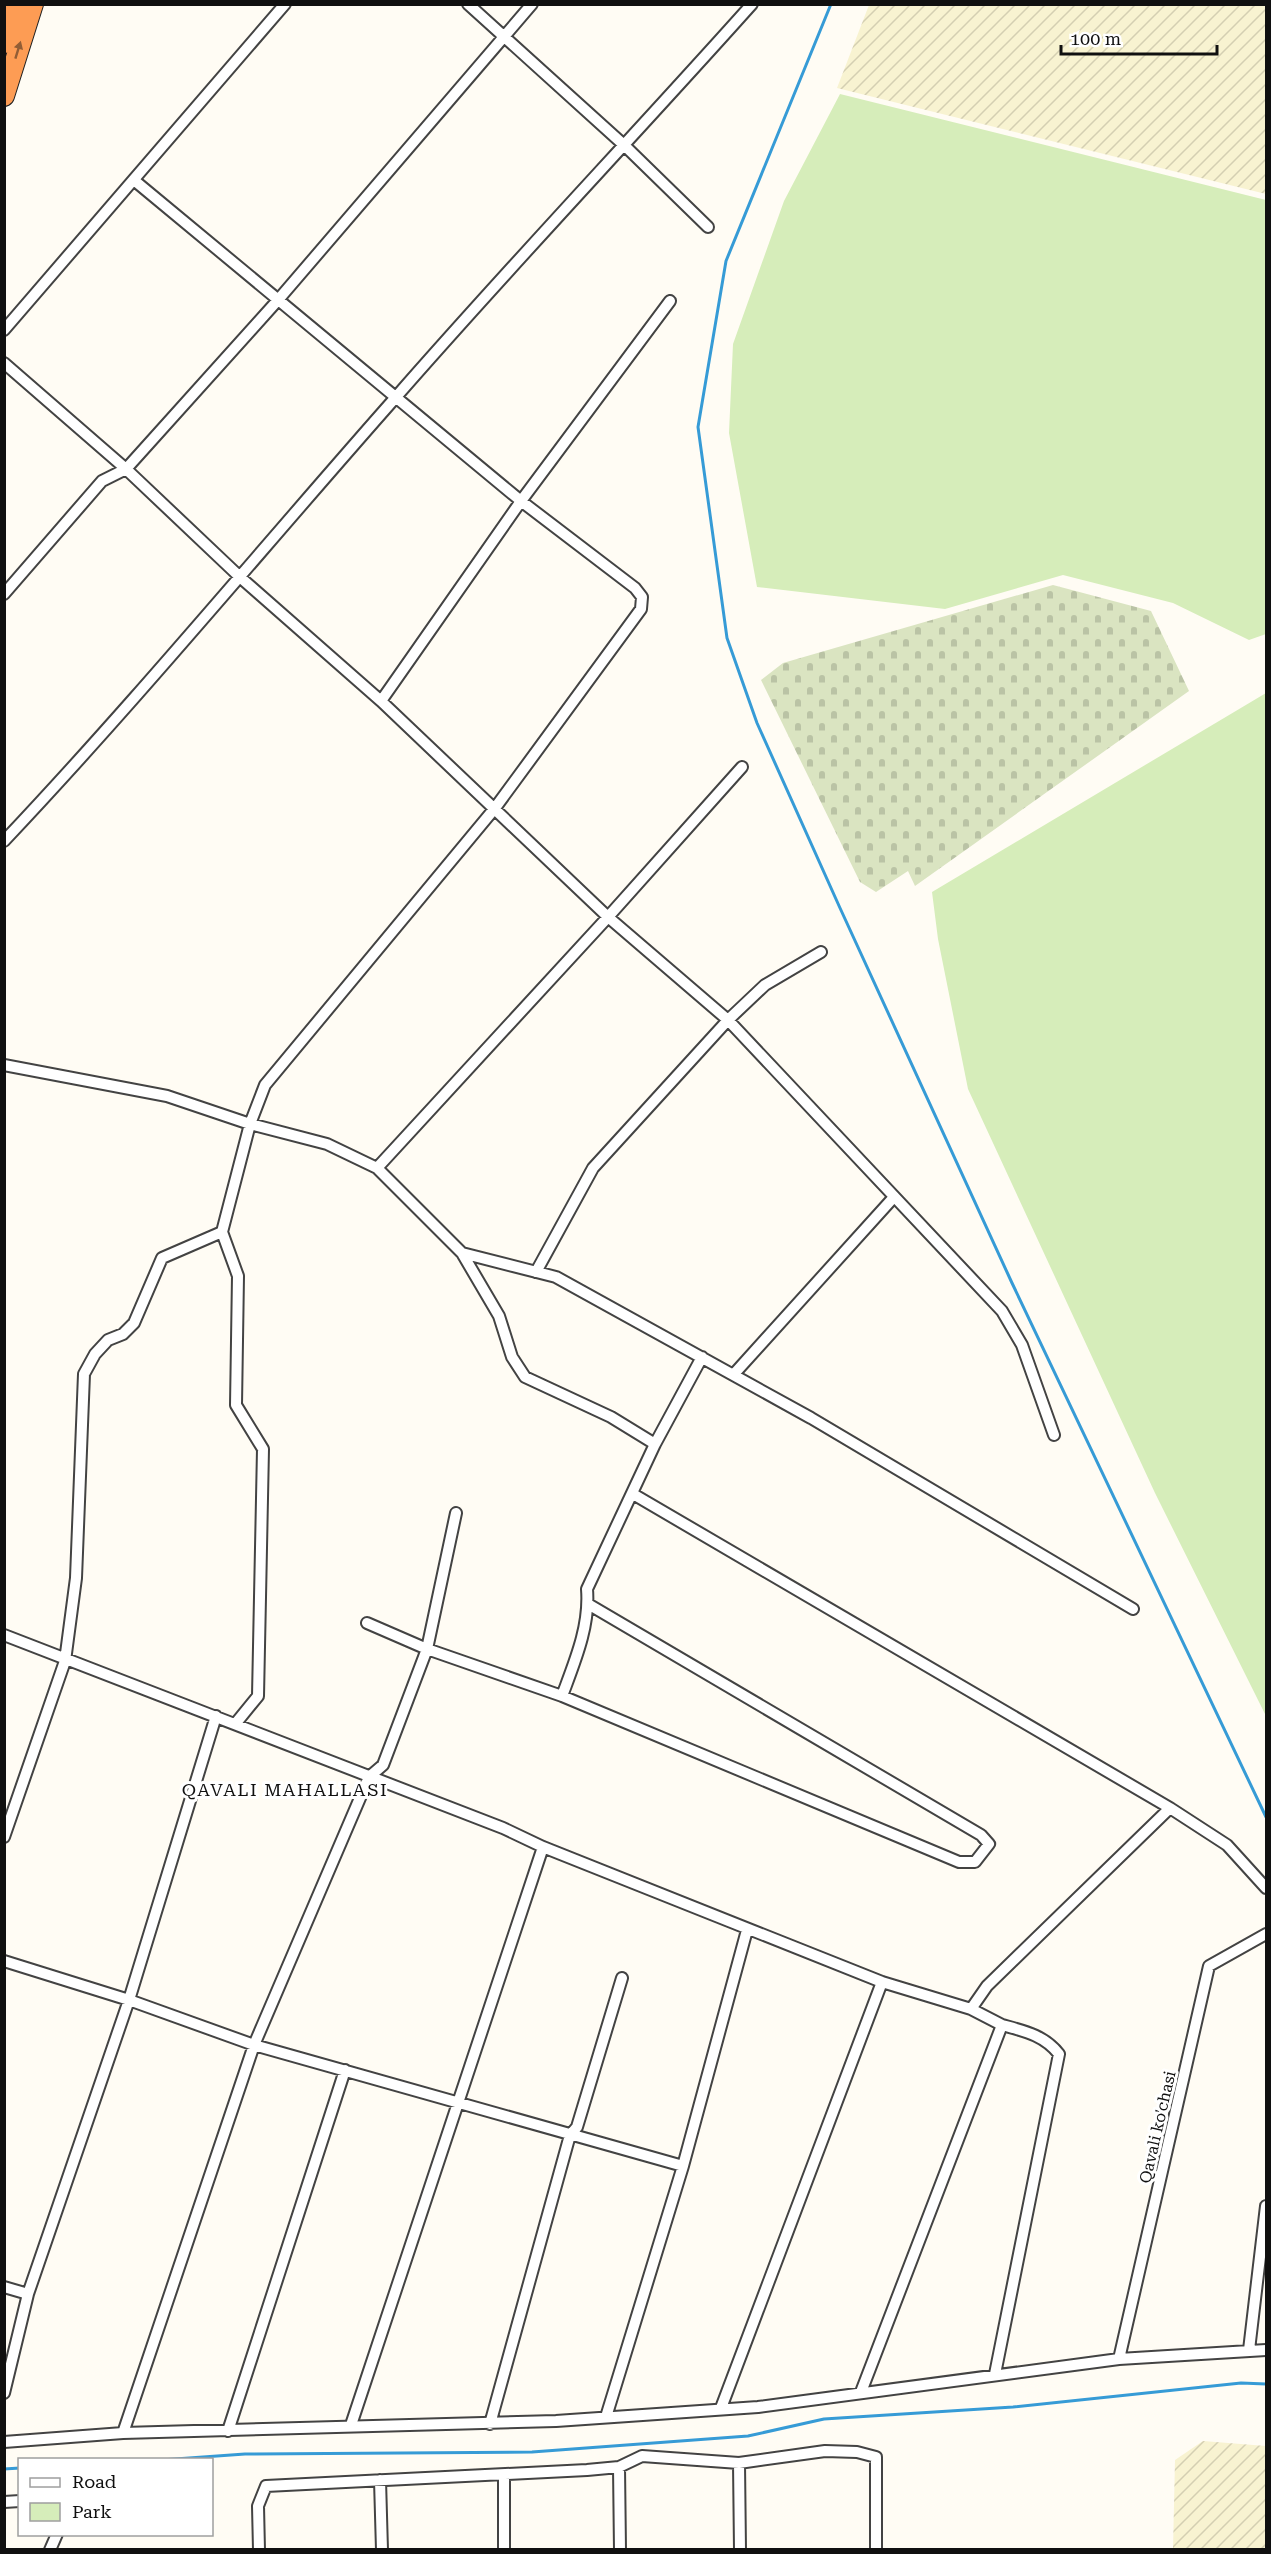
<svg xmlns="http://www.w3.org/2000/svg" width="1271" height="2554" viewBox="0 0 1271 2554" font-family="'Roboto Serif',serif">
<defs>
<pattern id="farmland-furrows" width="10" height="10" patternUnits="userSpaceOnUse" patternTransform="scale(1.5)"><rect width="10" height="10" fill="#f8f3d1"/><path d="M-1 1l2-2M0 10L10 0M9 11l2-2" fill="none" stroke="#d4cfb2"/></pattern>
<pattern id="cemetery-stones" width="16" height="16" patternUnits="userSpaceOnUse" patternTransform="scale(1.5)"><rect width="16" height="16" fill="#dae4c1"/><path d="M2 7V4a2 2 0 0 1 4 0v3zM10 15v-3a2 2 0 0 1 4 0v3z" fill="#bac3a5"/></pattern>
</defs>
<rect width="100%" height="100%" fill="#fffcf4"/>
<path fill="url(#farmland-furrows)" d="M 869,5 L 1266,5 L 1266,194 L 837,88 Z
M 1203,2441 L 1266,2446 L 1266,2549 L 1173,2549 L 1175,2460 Z"/>
<path fill="#d6edba" d="M 840,94 L 1266,200 L 1266,634 L 1249,640 L 1173,603 L 1063,575 L 945,609 L 757,587 L 729,433 L 733,344 L 784,201 Z
M 1266,693 L 1266,1716 L 1155,1493 L 968,1089 L 938,939 L 932,892 Z"/>
<path fill="url(#cemetery-stones)" d="M 1053,585 L 1151,611 L 1189,691 L 915,886 L 908,871 L 876,892 L 860,882 L 761,680 L 783,663 Z"/>
<g fill="none" stroke-linecap="round" stroke-linejoin="round">
<path stroke="#369bd6" stroke-width="3" d="M 831,4 L 726,261 L 698,427 L 727,638 L 757,723 L 840,908 L 1012,1283 L 1266,1817
M 161,2460 L 245,2454 L 532,2452 L 748,2436 L 824,2419 L 1013,2407 L 1241,2383 L 1266,2384
M 4,2469 L 20,2468"/>
<defs>
<path id="street" d="M 468,4 L 625,146 L 708,227
M 135,181 L 521,501 L 635,588 L 642,597 L 641,609 L 495,808 L 265,1085 L 250,1124 L 222,1232 L 238,1276 L 236,1405 L 263,1449 L 258,1696 L 236,1723
M 4,330 L 285,4
M 4,363 L 126,469 L 241,578 L 381,701 L 608,917 L 728,1020 L 1002,1311 L 1022,1345 L 1054,1435
M 4,594 L 102,481 L 126,469 L 278,300 L 532,4
M 381,701 L 521,501 L 670,301
M 4,841 C 140,697 265,545 396,397 C 512,264 634,136 752,4
M 4,1065 L 167,1096 L 250,1124 L 327,1144 L 377,1168 L 462,1253 L 556,1277 L 811,1418 L 1133,1609
M 377,1168 L 608,917 L 742,767
M 462,1253 L 499,1316 L 512,1357 L 525,1377 L 611,1417 L 655,1444
M 536,1272 L 593,1168 L 728,1020 L 765,985 L 821,952
M 734,1374 L 894,1197
M 633,1494 L 1170,1808 L 1227,1845 L 1266,1888
M 367,1623 L 427,1649 L 562,1696 L 959,1862 L 975,1862 L 989,1844 L 981,1835 L 588,1604
M 4,1635 L 503,1828 L 543,1847 L 882,1982 L 971,2009 L 987,1986 L 1170,1808
M 562,1696 C 575,1661 590,1626 587,1589 L 655,1444 L 702,1357
M 4,1837 L 65,1661 L 76,1578 L 84,1374 L 95,1354 L 108,1340 L 123,1334 L 134,1323 L 162,1258 L 222,1232
M 4,1961 L 129,2000 L 254,2045 L 683,2166
M 4,2287 L 28,2294
M 1249,2350 L 1266,2206
M 1119,2359 L 1209,1966 L 1266,1934
M 995,2374 L 1059,2054 C 1044,2035 1024,2031 1002,2025
M 861,2392 L 1002,2025 L 971,2009
M 4,2393 L 28,2294 L 129,2000 L 216,1716
M 721,2408 L 882,1982
M 606,2417 L 683,2166 L 747,1930
M 490,2424 L 570,2135 L 577,2127 L 622,1978
M 351,2425 L 543,1847
M 228,2431 L 345,2070
M 123,2433 L 254,2045 L 369,1777 L 383,1765 L 427,1649 L 456,1513
M 4,2442 L 123,2433 L 556,2421 L 758,2407 L 1119,2359 L 1266,2350
M 739,2463 L 740,2550
M 619,2467 L 620,2550
M 504,2475 L 504,2550
M 380,2480 L 382,2550
M 4,2502 L 20,2501
M 50,2550 L 57,2534
M 259,2550 L 258,2506 L 266,2486 L 587,2470 L 619,2467 L 642,2456 L 739,2463 L 825,2451 L 857,2452 L 876,2457 L 876,2550"/>
<path id="highway" d="M 4,43 L 16,4
M 4,96 L 33,4"/>
</defs>
<use href="#street" stroke="#434343" stroke-width="14"/>
<use href="#highway" stroke="#212121" stroke-width="22"/>
<use href="#street" stroke="#fff" stroke-width="10"/>
<use href="#highway" stroke="#fd9c54" stroke-width="20"/>
</g>
<defs><path id="oneway-solid" d="M-6-.8H1V-3.2L6.5 0L1 3.2V.8H-6Z" transform="scale(1.5)"/></defs>
<use fill="#925d35" href="#oneway-solid" transform="translate(18 50) rotate(-73)"/>
<g text-anchor="middle" stroke-width="6" stroke-linejoin="round" paint-order="stroke">
<g font-size="16" fill="#101010" stroke="#fff">
<text transform="translate(1157 2127) rotate(-77)" y="6">Qavali ko'chasi</text>
</g>
<g font-size="18" letter-spacing="1.5" fill="#101010" stroke="#fff">
<text x="285" y="1796">QAVALI MAHALLASI</text>
</g>
</g>
<rect width="1271" height="2554" fill="none" stroke="#101010" stroke-width="12"/>
<rect x="18" y="2458" width="195" height="78" fill="#ffffff" stroke="#9f9f9f" stroke-width="1.5"/>
<rect x="30" y="2478" width="30" height="9" fill="#ffffff" stroke="#9f9f9f" stroke-width="1.5"/>
<text x="72" y="2488" font-size="18" fill="#101010">Road</text>
<rect x="30" y="2503" width="30" height="18" fill="#d6edba" stroke="#9f9f9f" stroke-width="1.5"/>
<text x="72" y="2518" font-size="18" fill="#101010">Park</text>
<path d="M1061 45v9h156v-9" fill="none" stroke="#101010" stroke-width="3"/>
<text x="1070" y="45" font-size="18" fill="#101010" stroke="#ffffff" stroke-width="4.5" paint-order="stroke">100 m</text>
</svg>
